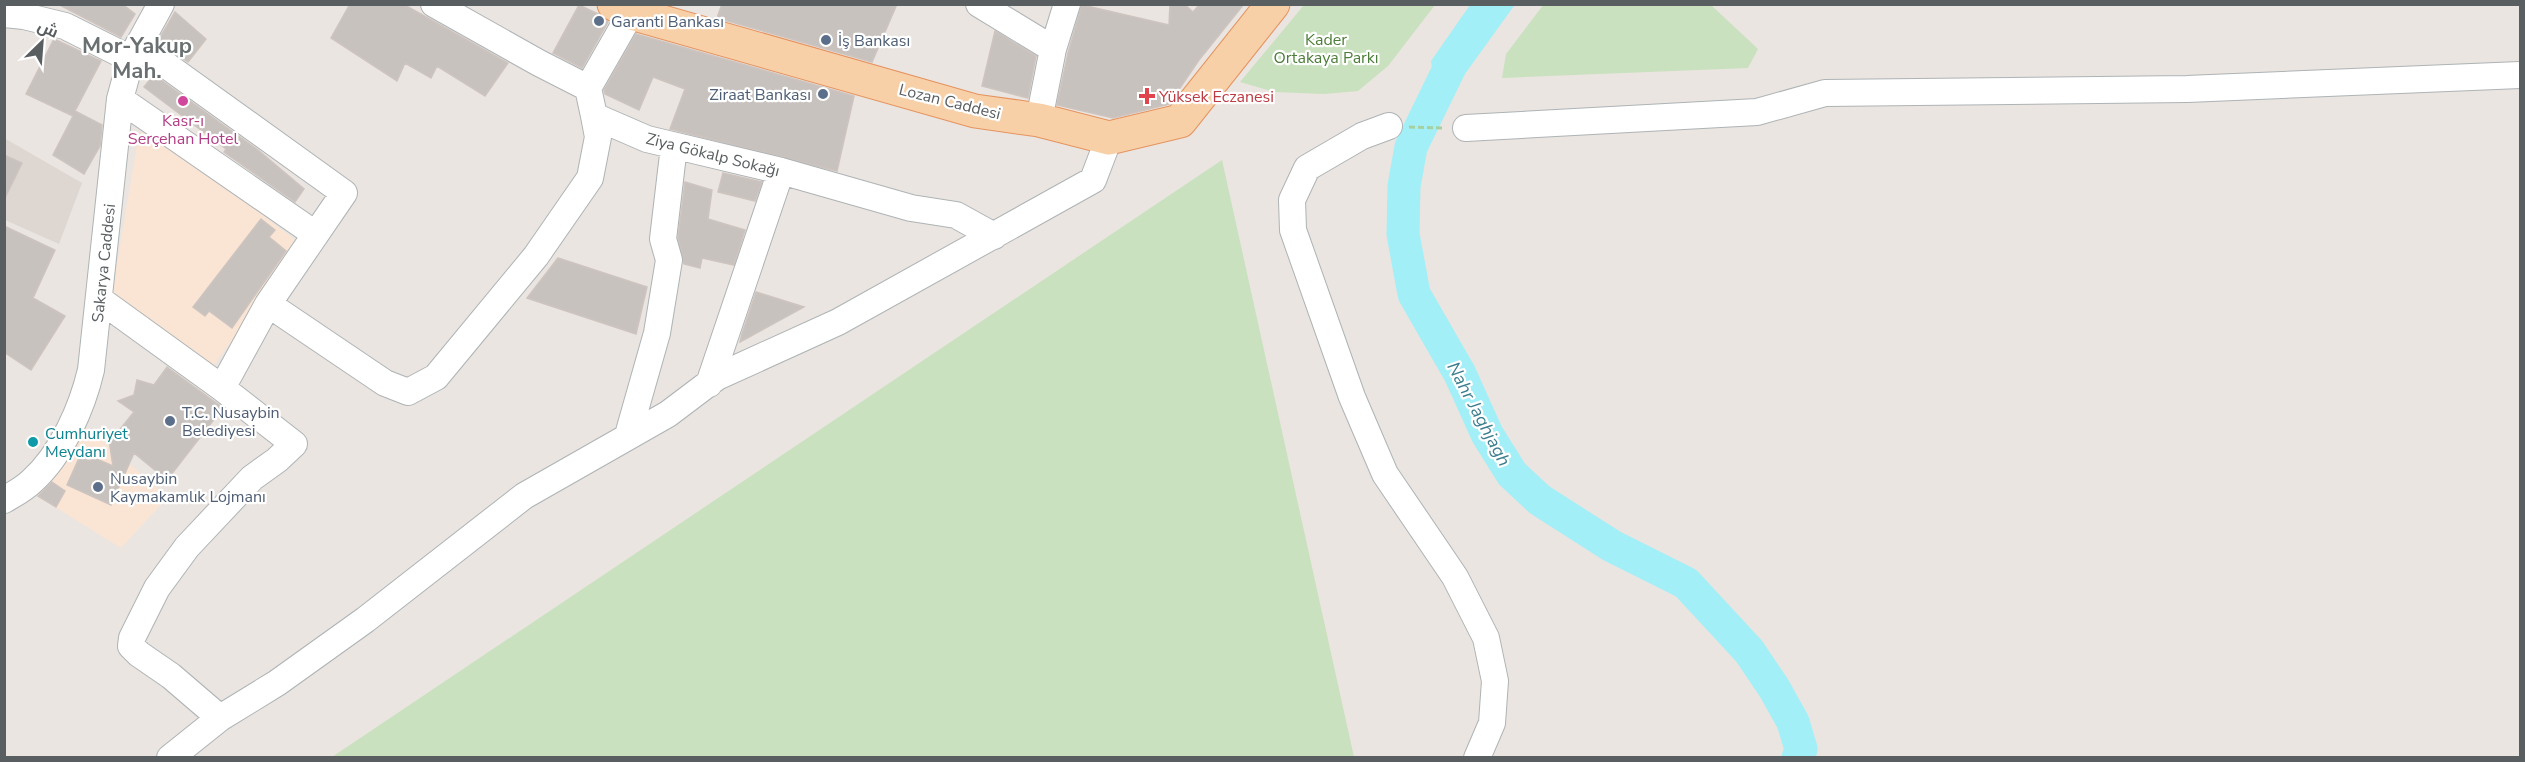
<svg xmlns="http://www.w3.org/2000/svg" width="2525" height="762" viewBox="0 0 2525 762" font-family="'Nunito Sans',Cairo,sans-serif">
<rect width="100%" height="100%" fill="#eae5e0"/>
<path fill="#fae5d5" d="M 147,130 L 153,132 L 302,245 L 209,372 L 111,300 L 138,139 L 141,133 Z
M 80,422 L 168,497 L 121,548 L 36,495 Z"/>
<path fill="#ddd6d1" d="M 4,138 L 82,183 L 59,244 L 5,220 Z"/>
<path fill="#c9e1be" d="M 1544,4 L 1711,5 L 1758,49 L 1748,68 L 1502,78 L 1506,54 Z
M 1304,5 L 1304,4 L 1435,5 L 1388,66 L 1358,91 L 1324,94 L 1275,92 L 1240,82 Z
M 1222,160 L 1354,757 L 332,757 Z"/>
<path fill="#a3eff7" d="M 1470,5 L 1515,5 L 1468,64 L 1436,96 L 1431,61 Z"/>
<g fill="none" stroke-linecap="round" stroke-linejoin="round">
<path stroke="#a3eff7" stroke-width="33" d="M 1495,4 L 1451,65 L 1411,147 L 1404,186 L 1403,234 L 1414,294 L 1460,374 L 1487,434 L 1512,474 L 1540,500 L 1612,546 L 1686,583 L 1749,651 L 1774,688 L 1793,722 L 1801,749 L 1798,758"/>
</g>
<path fill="#c8c2bf" stroke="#cec4bf" stroke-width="1.5" d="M 58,4 L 122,4 L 135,14 L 121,37 Z
M 350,4 L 403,4 L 508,63 L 485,96 L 437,66 L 431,78 L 405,63 L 397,81 L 331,38 Z
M 722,4 L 897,4 L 872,62 L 717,18 Z
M 1170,4 L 1184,4 L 1193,12 L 1200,4 L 1244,4 L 1199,60 L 1169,104 L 1113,118 L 1057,105 L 1068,53 L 1082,5 L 1169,25 Z
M 579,5 L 598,14 L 608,22 L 582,68 L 553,53 Z
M 175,12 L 206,39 L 188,62 L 158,41 Z
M 995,31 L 1036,56 L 1028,98 L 982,86 Z
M 636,34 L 854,96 L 837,171 L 670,129 L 685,89 L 653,77 L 639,110 L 605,94 L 604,90 Z
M 54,39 L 101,61 L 75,111 L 102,125 L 100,146 L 84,174 L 53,155 L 73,116 L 26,94 Z
M 154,75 L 258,150 L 304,189 L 295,202 L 224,152 L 226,149 L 144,87 Z
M 4,155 L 22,163 L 4,200 Z
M 723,173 L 762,182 L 755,201 L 718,192 Z
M 685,182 L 712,190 L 708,219 L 745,230 L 734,265 L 702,258 L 700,268 L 684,264 L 678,238 Z
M 261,219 L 275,230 L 269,237 L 286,251 L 232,328 L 209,311 L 205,316 L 193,307 Z
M 4,226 L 55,250 L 33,298 L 65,316 L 31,370 L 4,352 Z
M 558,258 L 647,287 L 636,334 L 527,298 Z
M 756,292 L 804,307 L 740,342 L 742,334 Z
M 167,367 L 223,408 L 167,480 L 134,453 L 111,505 L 67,485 L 80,456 L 90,461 L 92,457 L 113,466 L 108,434 L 117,433 L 134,412 L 118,401 L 134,395 L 137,380 L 154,385 Z
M 52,482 L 65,491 L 56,507 L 38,496 Z"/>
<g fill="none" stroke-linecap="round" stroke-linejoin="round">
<defs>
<path id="minor" d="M 434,4 L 539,63 L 588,88 L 594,116 L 647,139 L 781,171 L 911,208 L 956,215 L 994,236
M 979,4 L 1053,49
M 4,14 L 24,16 L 65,26 L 131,59
M 138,45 L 344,193 L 268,304 L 222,388
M 588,88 L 631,13
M 120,99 L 315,234
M 1039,120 L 1053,49 L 1067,4
M 1389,126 L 1362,136 L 1307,168 L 1292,200 L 1293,230 L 1352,397 L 1385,474 L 1455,577 L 1486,638 L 1495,681 L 1492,723 L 1477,758
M 1466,128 L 1757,112 L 1825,93 L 2187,89 L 2520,75
M 99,299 L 222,388 L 294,444 L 277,460 L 252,478 L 187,547 L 157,588 L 132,638 L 131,646 L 139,654 L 171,676 L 220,718
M 268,304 L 385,383 L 408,392 L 436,377 L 536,256 L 590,178 L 598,137 L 594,116
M 709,384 L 781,171
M 628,435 L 657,333 L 669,260 L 663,239 L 674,146
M 4,500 C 14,494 24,489 32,481 C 62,454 82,408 91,370 L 120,99 L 131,59 L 161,4
M 170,758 L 220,718 L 277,683 L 365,620 L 524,496 L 668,414 L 717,377 L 838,322 L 1093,180 L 1109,138"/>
<path id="major" d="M 614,4 L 631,13 L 975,111 L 1039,120 L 1109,138 L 1180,121 L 1273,4"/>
</defs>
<use href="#minor" stroke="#aeb3b5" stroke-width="28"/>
<use href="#major" stroke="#e5935f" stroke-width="35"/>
<path stroke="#a5d1a2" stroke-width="3" stroke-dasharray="6 3" stroke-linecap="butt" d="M 1409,127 L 1444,128"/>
<use href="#minor" stroke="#fff" stroke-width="26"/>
<use href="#major" stroke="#f8d0a8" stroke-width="33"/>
</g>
<g fill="#5c6f8a" stroke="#fff" stroke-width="2">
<circle cx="599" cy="21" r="6"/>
<circle cx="826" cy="40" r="6"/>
<circle cx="823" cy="94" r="6"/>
<circle cx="170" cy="421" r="6"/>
<circle cx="98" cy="487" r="6"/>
</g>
<path fill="#e0444e" stroke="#fff" stroke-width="2" d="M1144 87h6v6h6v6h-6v6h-6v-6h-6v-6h6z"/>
<circle fill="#d1479c" stroke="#fff" stroke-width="2" cx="183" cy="101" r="6"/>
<circle fill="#0f9aa8" stroke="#fff" stroke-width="2" cx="33" cy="442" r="6"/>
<g text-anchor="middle" stroke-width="4.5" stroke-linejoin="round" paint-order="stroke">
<g font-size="16" fill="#4e5e75" stroke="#fff" text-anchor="start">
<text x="611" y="27">Garanti Bankası</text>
<text x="838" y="46">İş Bankası</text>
<text x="811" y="100" text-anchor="end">Ziraat Bankası</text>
<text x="182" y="418">T.C. Nusaybin<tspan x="182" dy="18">Belediyesi</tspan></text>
<text x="110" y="484">Nusaybin<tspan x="110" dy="18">Kaymakamlık Lojmanı</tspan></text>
</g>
<g font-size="16" fill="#4d7d3a" stroke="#fff">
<text x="1326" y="45">Kader<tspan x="1326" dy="18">Ortakaya Parkı</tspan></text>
</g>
<g font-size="16" fill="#be3a42" stroke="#fff" text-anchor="start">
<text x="1159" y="102">Yüksek Eczanesi</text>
</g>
<g font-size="16" fill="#595e60" stroke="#fff">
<text transform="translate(950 101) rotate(14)" y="6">Lozan Caddesi</text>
<text transform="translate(713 154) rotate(14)" y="6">Ziya Gökalp Sokağı</text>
<text transform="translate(103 263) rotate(-84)" y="6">Sakarya Caddesi</text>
</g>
<g font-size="16" fill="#b23c85" stroke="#fff">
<text x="183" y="126">Kasr-ı<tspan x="183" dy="18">Serçehan Hotel</tspan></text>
</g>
<g font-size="16" fill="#0d838f" stroke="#fff" text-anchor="start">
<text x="45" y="439">Cumhuriyet<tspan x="45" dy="18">Meydanı</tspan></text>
</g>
<g font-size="18" font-style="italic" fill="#3b7e8e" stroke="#fff">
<text transform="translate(1479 414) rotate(62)" y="6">Nahr Jaghjagh</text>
</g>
<g font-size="22" font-weight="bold" fill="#6a7072" stroke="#fff">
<text x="137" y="53">Mor-Yakup<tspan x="137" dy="25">Mah.</tspan></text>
</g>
</g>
<rect width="2525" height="762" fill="none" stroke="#595e60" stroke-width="12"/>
<g transform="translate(42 42) rotate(25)" stroke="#ffffff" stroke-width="4.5" paint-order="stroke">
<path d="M0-4.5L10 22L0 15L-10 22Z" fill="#595e60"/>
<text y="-9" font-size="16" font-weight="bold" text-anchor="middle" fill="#595e60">ش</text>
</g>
</svg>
